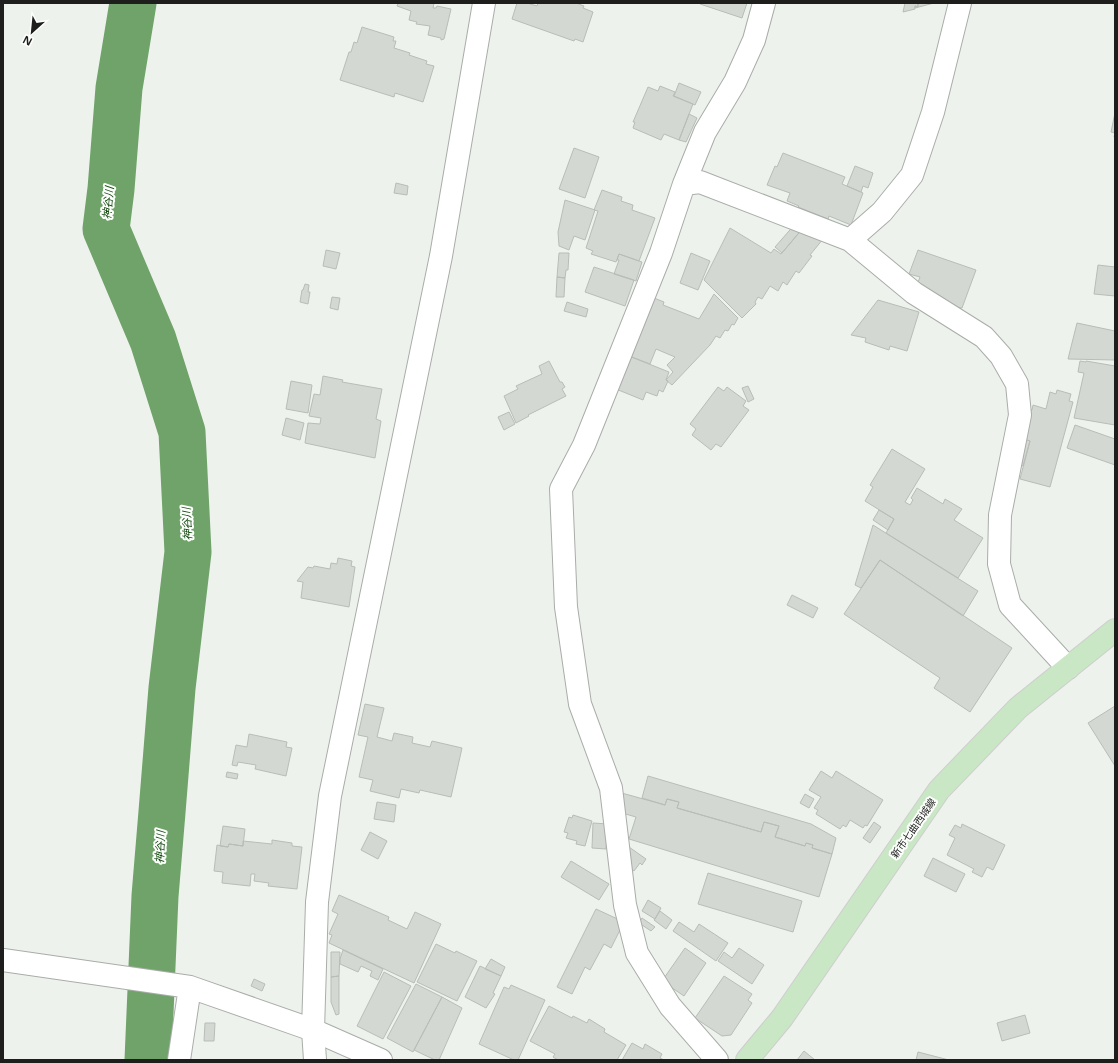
<svg xmlns="http://www.w3.org/2000/svg" width="1118" height="1063" viewBox="0 0 1118 1063" font-family="'Noto Sans','Noto Sans JP',sans-serif">
<rect width="100%" height="100%" fill="#eef2ed"/>
<g fill="none" stroke-linecap="round" stroke-linejoin="round">
<path stroke="#6fa369" stroke-width="47" d="M 133,3 L 119,88 L 111,189 L 106,229 L 153,340 L 182,432 L 188,552 L 172,688 L 162,812 L 155,896 L 148,1060"/>
</g>
<path fill="#d4d8d3" stroke="#b9bdb8" d="M 398,3 L 434,3 L 433,8 L 436,8 L 437,6 L 451,9 L 444,39 L 441,40 L 441,38 L 428,35 L 430,26 L 416,24 L 417,22 L 409,20 L 411,11 L 397,6 Z
M 517,3 L 527,3 L 537,6 L 538,3 L 576,3 L 584,6 L 583,8 L 593,12 L 583,42 L 575,39 L 574,41 L 512,19 Z
M 701,3 L 747,3 L 742,18 L 700,4 Z
M 905,3 L 918,3 L 918,7 L 915,6 L 915,9 L 903,12 Z
M 918,3 L 934,3 L 915,8 L 915,6 L 918,7 Z
M 362,27 L 394,37 L 393,41 L 396,41 L 394,48 L 410,53 L 409,55 L 427,61 L 426,64 L 434,66 L 423,102 L 395,93 L 394,97 L 340,80 L 349,52 L 351,52 L 354,42 L 357,43 Z
M 679,83 L 701,92 L 695,105 L 674,96 Z
M 660,86 L 675,92 L 673,96 L 693,104 L 679,140 L 664,134 L 661,140 L 633,128 L 635,122 L 633,122 L 648,87 L 658,91 Z
M 1115,113 L 1115,137 L 1114,137 L 1115,133 L 1111,132 Z
M 689,114 L 697,118 L 686,142 L 679,140 Z
M 574,148 L 599,157 L 585,198 L 559,189 Z
M 783,153 L 845,177 L 842,184 L 863,193 L 851,225 L 829,216 L 828,219 L 798,207 L 799,206 L 787,201 L 790,193 L 767,185 L 775,166 L 777,167 Z
M 855,166 L 873,173 L 868,188 L 863,186 L 861,192 L 847,186 Z
M 396,183 L 408,186 L 407,195 L 394,193 Z
M 602,190 L 622,197 L 621,201 L 633,205 L 632,210 L 655,218 L 639,261 L 619,254 L 616,262 L 591,254 L 593,251 L 586,248 L 598,211 L 594,210 Z
M 565,200 L 595,210 L 585,240 L 574,236 L 569,250 L 559,246 L 558,232 Z
M 796,223 L 803,228 L 782,253 L 775,247 Z
M 730,228 L 771,253 L 774,249 L 781,254 L 803,228 L 823,239 L 810,255 L 812,256 L 799,273 L 796,271 L 787,285 L 783,282 L 778,291 L 770,286 L 762,299 L 758,297 L 755,302 L 756,304 L 742,318 L 704,280 Z
M 326,250 L 340,253 L 336,269 L 323,266 Z
M 918,250 L 976,270 L 962,308 L 949,306 L 917,285 L 920,277 L 909,274 Z
M 559,253 L 569,253 L 568,270 L 566,270 L 565,278 L 557,277 Z
M 691,253 L 710,261 L 698,290 L 680,283 Z
M 619,254 L 642,262 L 636,281 L 614,274 L 619,260 L 617,260 Z
M 1098,265 L 1115,267 L 1115,296 L 1094,294 Z
M 594,267 L 634,280 L 625,306 L 585,292 Z
M 557,277 L 565,278 L 564,297 L 556,297 Z
M 305,284 L 309,285 L 308,292 L 310,292 L 308,304 L 300,302 L 302,290 L 303,290 Z
M 714,294 L 738,318 L 734,325 L 732,324 L 728,331 L 725,330 L 720,338 L 716,336 L 710,345 L 672,385 L 666,380 L 673,372 L 667,365 L 675,357 L 656,349 L 650,364 L 624,354 L 649,296 L 664,302 L 663,305 L 699,319 Z
M 332,297 L 340,298 L 338,310 L 330,308 Z
M 878,300 L 919,312 L 907,351 L 890,346 L 889,350 L 865,342 L 866,338 L 851,335 Z
M 567,302 L 588,309 L 586,317 L 564,311 Z
M 1077,323 L 1115,331 L 1115,360 L 1068,359 Z
M 624,354 L 669,372 L 666,380 L 668,381 L 663,392 L 659,390 L 657,396 L 646,392 L 643,400 L 611,387 Z
M 549,361 L 560,382 L 562,382 L 565,387 L 562,389 L 566,396 L 528,415 L 529,416 L 516,423 L 504,396 L 518,389 L 516,386 L 542,374 L 539,366 Z
M 1080,361 L 1086,362 L 1086,361 L 1115,366 L 1115,425 L 1074,418 L 1084,373 L 1078,372 Z
M 323,376 L 343,380 L 342,382 L 382,389 L 376,419 L 381,421 L 375,458 L 305,443 L 308,423 L 320,424 L 321,418 L 309,416 L 314,394 L 320,395 Z
M 291,381 L 312,385 L 308,413 L 286,409 Z
M 748,386 L 754,399 L 748,402 L 742,388 Z
M 718,387 L 724,391 L 727,387 L 746,401 L 743,406 L 749,410 L 721,447 L 716,444 L 711,450 L 692,435 L 696,429 L 690,424 Z
M 1057,390 L 1071,394 L 1069,401 L 1073,402 L 1050,487 L 1020,479 L 1030,441 L 1021,438 L 1026,408 L 1032,410 L 1033,405 L 1046,409 L 1050,392 L 1056,394 Z
M 509,412 L 515,424 L 504,430 L 498,417 Z
M 286,418 L 304,423 L 300,440 L 282,435 Z
M 1075,425 L 1115,439 L 1115,465 L 1067,448 Z
M 1021,438 L 1030,441 L 1023,466 L 1014,463 Z
M 892,449 L 925,469 L 905,502 L 910,505 L 913,500 L 911,498 L 917,488 L 943,504 L 945,499 L 962,509 L 954,520 L 983,538 L 958,578 L 886,533 L 894,519 L 865,501 L 873,487 L 870,485 Z
M 879,510 L 894,519 L 888,530 L 873,520 Z
M 873,525 L 978,591 L 963,616 L 880,560 L 861,588 L 855,585 Z
M 338,558 L 352,561 L 351,566 L 355,567 L 349,607 L 301,598 L 303,582 L 297,581 L 308,567 L 313,568 L 314,566 L 330,569 L 331,563 L 337,564 Z
M 880,560 L 1012,648 L 970,712 L 934,688 L 940,678 L 844,614 Z
M 792,595 L 818,608 L 813,618 L 787,605 Z
M 365,704 L 384,708 L 377,737 L 392,741 L 394,733 L 413,737 L 412,743 L 430,747 L 432,741 L 462,748 L 451,797 L 420,790 L 419,793 L 401,789 L 399,798 L 370,791 L 373,780 L 359,777 L 368,737 L 358,735 Z
M 1115,706 L 1115,766 L 1088,723 Z
M 249,734 L 287,742 L 286,747 L 292,748 L 286,776 L 255,769 L 256,765 L 238,762 L 237,766 L 232,765 L 236,745 L 247,747 Z
M 821,771 L 832,778 L 836,771 L 883,800 L 867,826 L 865,825 L 863,828 L 850,820 L 846,827 L 843,825 L 840,829 L 816,814 L 818,810 L 814,808 L 821,797 L 809,790 Z
M 227,772 L 238,774 L 237,779 L 226,777 Z
M 648,776 L 811,824 L 836,838 L 832,854 L 812,848 L 813,845 L 806,843 L 805,846 L 775,837 L 779,826 L 764,822 L 761,832 L 677,808 L 679,802 L 667,799 L 665,805 L 642,798 Z
M 618,792 L 665,805 L 667,799 L 679,802 L 677,808 L 761,832 L 764,822 L 779,826 L 775,837 L 805,846 L 806,843 L 813,845 L 812,848 L 832,854 L 819,897 L 629,839 L 636,817 L 622,813 Z
M 805,794 L 814,799 L 809,808 L 800,803 Z
M 377,802 L 396,805 L 394,822 L 374,819 Z
M 573,815 L 592,821 L 585,846 L 576,844 L 577,841 L 566,838 L 568,833 L 564,832 L 569,817 L 572,818 Z
M 874,822 L 881,827 L 870,843 L 863,838 Z
M 593,823 L 608,824 L 606,849 L 592,848 Z
M 962,824 L 1005,845 L 993,870 L 987,867 L 982,877 L 972,872 L 974,869 L 947,855 L 955,838 L 949,835 L 955,825 L 961,828 Z
M 223,826 L 245,829 L 243,846 L 229,844 L 228,847 L 220,846 Z
M 370,832 L 387,841 L 378,859 L 361,850 Z
M 272,840 L 292,843 L 292,846 L 302,847 L 297,889 L 268,886 L 269,883 L 254,881 L 255,874 L 251,874 L 250,886 L 222,883 L 223,872 L 214,871 L 217,845 L 228,847 L 229,844 L 243,846 L 243,841 L 272,844 Z
M 629,847 L 646,859 L 642,865 L 640,863 L 634,871 L 630,868 Z
M 933,858 L 965,874 L 956,892 L 924,876 Z
M 571,861 L 609,884 L 599,900 L 561,877 Z
M 708,873 L 802,901 L 793,932 L 698,904 Z
M 339,895 L 389,917 L 388,920 L 407,929 L 415,912 L 441,924 L 414,983 L 329,943 L 332,935 L 329,934 L 338,914 L 332,911 Z
M 648,900 L 661,908 L 655,919 L 642,911 Z
M 596,909 L 624,922 L 611,948 L 604,944 L 590,970 L 585,967 L 572,994 L 557,987 Z
M 660,911 L 672,920 L 666,929 L 654,920 Z
M 642,918 L 655,927 L 651,931 L 639,923 Z
M 679,922 L 694,932 L 699,924 L 728,943 L 716,961 L 673,931 Z
M 436,944 L 455,953 L 456,951 L 477,961 L 457,1001 L 417,982 Z
M 685,948 L 706,963 L 684,996 L 662,981 Z
M 739,948 L 764,965 L 752,984 L 718,961 L 724,952 L 732,958 Z
M 343,950 L 383,969 L 378,980 L 370,976 L 372,971 L 361,966 L 358,972 L 340,964 L 340,959 Z
M 331,952 L 340,952 L 339,976 L 331,977 Z
M 491,959 L 505,967 L 501,976 L 485,969 Z
M 480,966 L 501,976 L 493,993 L 495,994 L 486,1008 L 465,997 Z
M 384,972 L 411,986 L 383,1039 L 357,1026 Z
M 339,976 L 339,1014 L 336,1015 L 331,1002 L 331,977 Z
M 724,976 L 752,994 L 748,1000 L 752,1003 L 731,1035 L 722,1036 L 695,1018 Z
M 254,979 L 265,984 L 262,991 L 251,986 Z
M 416,984 L 442,997 L 413,1052 L 387,1038 Z
M 511,985 L 545,1000 L 518,1060 L 514,1060 L 479,1044 L 504,987 L 509,989 Z
M 442,997 L 462,1008 L 439,1060 L 435,1060 L 414,1050 Z
M 549,1006 L 572,1018 L 573,1016 L 587,1023 L 589,1019 L 605,1029 L 604,1032 L 626,1045 L 617,1060 L 558,1060 L 553,1057 L 555,1054 L 530,1041 Z
M 1025,1015 L 1030,1033 L 1002,1041 L 997,1023 Z
M 205,1023 L 215,1023 L 214,1041 L 204,1041 Z
M 632,1043 L 643,1049 L 645,1044 L 662,1054 L 660,1058 L 664,1060 L 622,1060 Z
M 804,1051 L 815,1060 L 797,1060 Z
M 918,1052 L 949,1060 L 916,1060 Z"/>
<g fill="none" stroke-linecap="round" stroke-linejoin="round">
<defs>
<path id="minor" d="M 684,184 L 700,182 L 850,240 L 914,293 L 984,337 L 1001,356 L 1017,384 L 1020,415 L 1000,515 L 999,564 L 1010,605 L 1068,668
M 850,240 L 882,212 L 912,175 L 933,112 L 960,3
M 3,960 L 190,987 L 313,1030 L 381,1060
M 179,1060 L 190,987
M 717,1060 L 670,1006 L 637,953 L 625,905 L 611,788 L 580,704 L 566,607 L 561,489 L 584,445 L 661,253 L 684,184 L 705,132 L 735,82 L 754,40 L 764,3"/>
<path id="tertiary" d="M 315,1060 L 313,1030 L 317,902 L 330,796 L 441,256 L 484,3"/>
<path id="primary" d="M 747,1060 L 782,1018 L 939,790 L 1018,708 L 1115,630"/>
</defs>
<use href="#minor" stroke="#a9ada9" stroke-width="24"/>
<use href="#tertiary" stroke="#a9ada9" stroke-width="24"/>
<use href="#primary" stroke="#cececd" stroke-width="24"/>
<use href="#minor" stroke="#fff" stroke-width="22"/>
<use href="#tertiary" stroke="#fff" stroke-width="22"/>
<use href="#primary" stroke="#c9e6c5" stroke-width="22"/>
</g>
<g text-anchor="middle" stroke-width="4" stroke-linejoin="round" paint-order="stroke">
<g font-size="10" fill="#1e1f1d" stroke="#fcfffc">
<text transform="translate(913 828) rotate(-55)" y="4">新市七曲西城線</text>
</g>
<g font-size="11" font-style="italic" fill="#154a10" stroke="#fcfffc">
<text transform="translate(108 203) rotate(-85)" y="4">神谷川</text>
<text transform="translate(187 524) rotate(-93)" y="4">神谷川</text>
<text transform="translate(160 847) rotate(-87)" y="4">神谷川</text>
</g>
</g>
<rect width="1118" height="1063" fill="none" stroke="#1e1f1d" stroke-width="8"/>
<g transform="translate(32 32) rotate(207)" stroke="#fcfffc" stroke-width="3" paint-order="stroke">
<path d="M0-3L7 15L0 10L-7 15Z" fill="#1e1f1d"/>
<text y="-6" font-size="11" font-weight="bold" text-anchor="middle" fill="#1e1f1d">N</text>
</g>
</svg>
